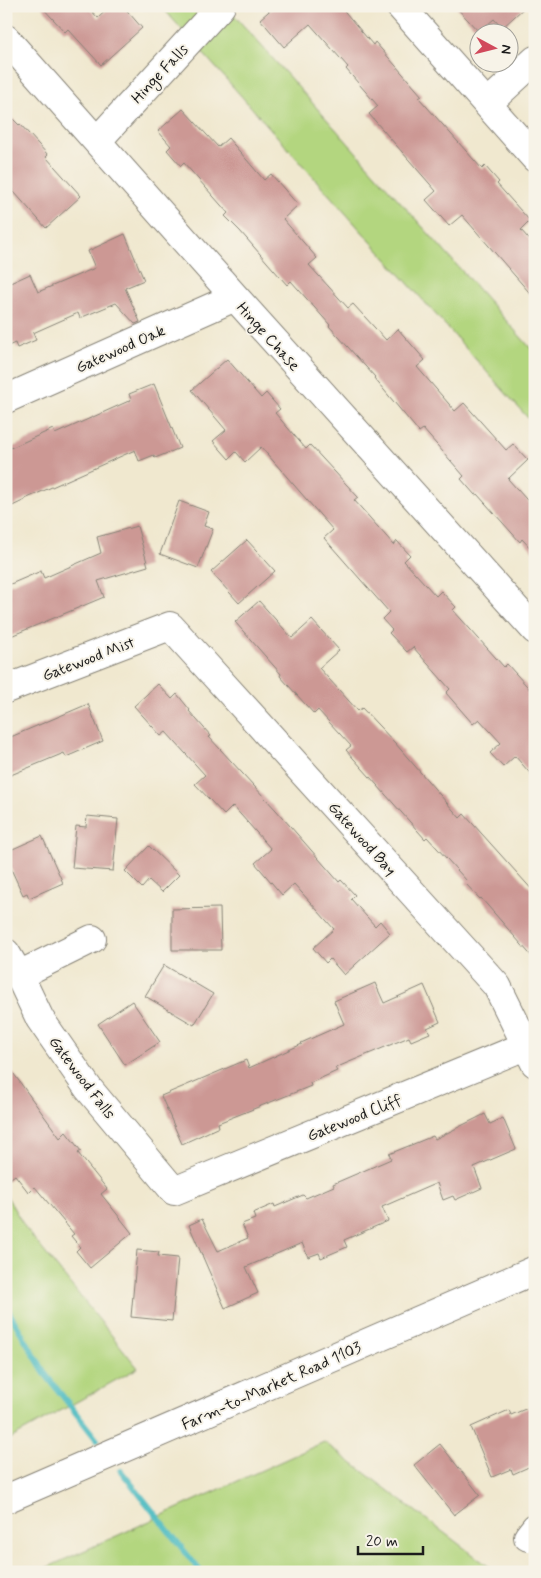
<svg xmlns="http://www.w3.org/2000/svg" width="541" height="1578" viewBox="0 0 541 1578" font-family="Mynerve,sans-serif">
<rect width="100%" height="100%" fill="#f7f3e8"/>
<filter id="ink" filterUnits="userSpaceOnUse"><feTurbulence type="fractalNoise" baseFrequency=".02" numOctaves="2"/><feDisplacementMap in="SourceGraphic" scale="10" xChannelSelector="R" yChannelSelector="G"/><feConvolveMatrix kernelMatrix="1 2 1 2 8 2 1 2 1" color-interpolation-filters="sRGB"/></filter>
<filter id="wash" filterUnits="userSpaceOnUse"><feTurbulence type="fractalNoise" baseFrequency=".0096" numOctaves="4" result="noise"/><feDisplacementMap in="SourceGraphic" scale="20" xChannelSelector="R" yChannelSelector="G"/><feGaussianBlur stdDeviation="1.12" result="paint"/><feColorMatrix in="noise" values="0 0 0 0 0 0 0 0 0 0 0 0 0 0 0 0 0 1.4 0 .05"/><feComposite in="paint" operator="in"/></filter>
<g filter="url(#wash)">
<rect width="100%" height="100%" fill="#f0e8cf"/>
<path fill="#b3d67f" stroke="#68794e" d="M 161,6 L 226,6 L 535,353 L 535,426 Z
M 6,1195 L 26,1229 L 138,1368 L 6,1441 Z
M 324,1442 L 496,1572 L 37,1572 Z"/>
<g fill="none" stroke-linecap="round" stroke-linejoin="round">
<path stroke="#4cbbc1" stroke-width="6" d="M 6,1307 L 46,1375 L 97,1440
M 121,1471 L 201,1572"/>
</g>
<g id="blocks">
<path fill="#cc9894" d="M 41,6 L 87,6 L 98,18 L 111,6 L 123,6 L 142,28 L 101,65 L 68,29 L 65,32 Z
M 275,6 L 340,6 L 373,45 L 375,42 L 389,58 L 422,96 L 419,98 L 482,169 L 485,166 L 499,182 L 497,184 L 530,221 L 521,230 L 535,246 L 535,299 L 462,215 L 449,226 L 426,200 L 436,191 L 369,114 L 378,106 L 346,69 L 348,67 L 310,24 L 284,47 L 260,19 Z
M 455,6 L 526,6 L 502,28 L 494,19 L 479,32 Z
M 183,109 L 218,147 L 228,138 L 264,180 L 271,174 L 298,205 L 283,219 L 317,258 L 309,265 L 348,308 L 353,304 L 386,340 L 398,329 L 425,360 L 417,367 L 455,411 L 464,403 L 506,450 L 513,444 L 528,460 L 508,479 L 535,509 L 535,553 L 522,539 L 520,542 L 477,494 L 475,495 L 461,479 L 464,476 L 423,429 L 419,432 L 374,378 L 375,377 L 329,326 L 330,325 L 291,281 L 287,285 L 240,231 L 225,216 L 228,213 L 184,163 L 181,166 L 167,150 L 171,146 L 158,131 Z
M 6,112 L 19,125 L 20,124 L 48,155 L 46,157 L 81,196 L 46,228 L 6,183 Z
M 125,234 L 144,280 L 125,288 L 140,322 L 135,324 L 116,303 L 80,318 L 78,313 L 33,333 L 36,340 L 17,348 L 15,343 L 6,347 L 6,285 L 30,274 L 38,292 L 95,268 L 88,251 Z
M 227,359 L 261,398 L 266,393 L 280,409 L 275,413 L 306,449 L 310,445 L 358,497 L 354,500 L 394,545 L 397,541 L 410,555 L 404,561 L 436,596 L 441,591 L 456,607 L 453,610 L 504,667 L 507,664 L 535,695 L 535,779 L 515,756 L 503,767 L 490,753 L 501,743 L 479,719 L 473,724 L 446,693 L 450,689 L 413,647 L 407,652 L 389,633 L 392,630 L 382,619 L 389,612 L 324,538 L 333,530 L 261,447 L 245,462 L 236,452 L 229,459 L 213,441 L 226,430 L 192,390 Z
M 154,384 L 180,448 L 155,458 L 154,455 L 139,461 L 135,450 L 25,499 L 25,500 L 6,509 L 6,450 L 53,429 L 55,434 L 131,400 L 129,394 Z
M 179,501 L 209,512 L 204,526 L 213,529 L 198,568 L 160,554 Z
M 137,526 L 148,566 L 98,581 L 104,597 L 6,638 L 6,586 L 41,571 L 44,578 L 101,553 L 97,537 Z
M 247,540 L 275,571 L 239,603 L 211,572 Z
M 259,601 L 292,638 L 312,620 L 339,650 L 319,668 L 358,711 L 362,708 L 395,743 L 460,818 L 464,814 L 535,893 L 535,960 L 481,898 L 480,899 L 465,883 L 467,881 L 427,837 L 425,839 L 346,750 L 351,746 L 318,710 L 314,714 L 280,676 L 281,674 L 235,622 Z
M 158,684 L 172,699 L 177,694 L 190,710 L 189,711 L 211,736 L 209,737 L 276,810 L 339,882 L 341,880 L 355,895 L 351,899 L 375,926 L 380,921 L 390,933 L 344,975 L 330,959 L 326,963 L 313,948 L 334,929 L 294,884 L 282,895 L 255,863 L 271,849 L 233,806 L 224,815 L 195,784 L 205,775 L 166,732 L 161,736 L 134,706 Z
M 88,704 L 103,741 L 66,757 L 64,753 L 6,777 L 6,739 Z
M 87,816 L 118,819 L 113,871 L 72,868 L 76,826 L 86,827 Z
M 42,836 L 63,883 L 29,898 L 27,893 L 23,895 L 6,858 L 6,852 Z
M 149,846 L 179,875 L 162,892 L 149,880 L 142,888 L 125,871 Z
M 220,908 L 221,950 L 172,950 L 172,909 Z
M 164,965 L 213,994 L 194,1025 L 145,996 Z
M 375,983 L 384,1003 L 424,985 L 440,1022 L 427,1028 L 430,1033 L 411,1041 L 409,1037 L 335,1068 L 337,1071 L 310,1083 L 311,1086 L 218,1123 L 219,1127 L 182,1144 L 161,1096 L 246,1060 L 249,1068 L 302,1044 L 301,1043 L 344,1024 L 334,1001 Z
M 132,1001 L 160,1042 L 125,1065 L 98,1024 Z
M 6,1063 L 60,1138 L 66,1132 L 81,1151 L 78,1153 L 107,1189 L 101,1194 L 132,1233 L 90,1268 L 76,1251 L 80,1247 L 71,1236 L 74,1234 L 35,1187 L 29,1193 L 15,1175 L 6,1182 Z
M 485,1114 L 490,1124 L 503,1118 L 516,1149 L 474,1167 L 482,1188 L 455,1200 L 453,1196 L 443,1200 L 437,1183 L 382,1207 L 388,1221 L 344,1240 L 347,1247 L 321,1258 L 319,1253 L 308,1257 L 302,1243 L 246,1267 L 258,1293 L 225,1308 L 189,1225 L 202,1219 L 218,1251 L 248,1238 L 242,1224 L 255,1219 L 253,1213 L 274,1204 L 275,1207 L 303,1195 L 306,1198 L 334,1186 L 333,1184 L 391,1159 L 389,1154 L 433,1136 L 435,1139 Z
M 137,1250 L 159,1252 L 158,1256 L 178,1258 L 172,1321 L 131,1317 Z
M 535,1405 L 535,1458 L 531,1459 L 533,1465 L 513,1474 L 511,1469 L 492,1477 L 471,1427 L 509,1410 L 511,1415 Z
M 440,1444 L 480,1495 L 454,1515 L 414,1465 Z"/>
</g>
</g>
<g filter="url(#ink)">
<use href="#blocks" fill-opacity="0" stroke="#868276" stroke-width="1"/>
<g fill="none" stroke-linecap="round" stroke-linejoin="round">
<defs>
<path id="minor" d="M 400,6 L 535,158
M 6,39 L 235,297 L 535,630
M 487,104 L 535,60
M 97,141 L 221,6
M 6,399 L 235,297
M 6,689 L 170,626 L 497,986 L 535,1063
M 6,953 L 19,975 L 40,1019 L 88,1088 L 174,1191 L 535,1042
M 19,975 L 92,939
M 528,1537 L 535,1528"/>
<path id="major" d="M 6,1499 L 535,1270"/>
</defs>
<use href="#minor" stroke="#868276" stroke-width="30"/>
<use href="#major" stroke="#868276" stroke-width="30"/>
<use href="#minor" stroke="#fff" stroke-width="28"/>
<use href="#major" stroke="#fff" stroke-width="28"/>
</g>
</g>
<g text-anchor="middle" stroke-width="4" stroke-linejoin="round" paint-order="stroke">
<g font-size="16" fill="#1c1c1c" stroke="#f7f3e8">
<text transform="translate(159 73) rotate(-47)" y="6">Hinge Falls</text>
<text transform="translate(269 336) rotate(48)" y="6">Hinge Chase</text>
<text transform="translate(120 348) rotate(-24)" y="6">Gatewood Oak</text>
<text transform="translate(88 658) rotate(-21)" y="6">Gatewood Mist</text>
<text transform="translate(363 838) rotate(48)" y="6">Gatewood Bay</text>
<text transform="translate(83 1077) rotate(53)" y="6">Gatewood Falls</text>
<text transform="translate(354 1117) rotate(-22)" y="6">Gatewood Cliff</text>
<text transform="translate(271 1385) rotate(-24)" y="6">Farm-to-Market Road 1103</text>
</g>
</g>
<rect width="541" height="1578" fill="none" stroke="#f7f3e8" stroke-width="25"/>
<g transform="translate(494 48) rotate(97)"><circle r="24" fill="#f7f3e8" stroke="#9f9d96"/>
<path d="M0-4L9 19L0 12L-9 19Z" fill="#d1495b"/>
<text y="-8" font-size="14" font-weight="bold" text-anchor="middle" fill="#1c1c1c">N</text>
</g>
<path d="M358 1546v8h65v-8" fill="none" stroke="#1c1c1c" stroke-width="2.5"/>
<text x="366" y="1546" font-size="15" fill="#1c1c1c" stroke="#f7f3e8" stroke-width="4" paint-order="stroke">20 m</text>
</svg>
